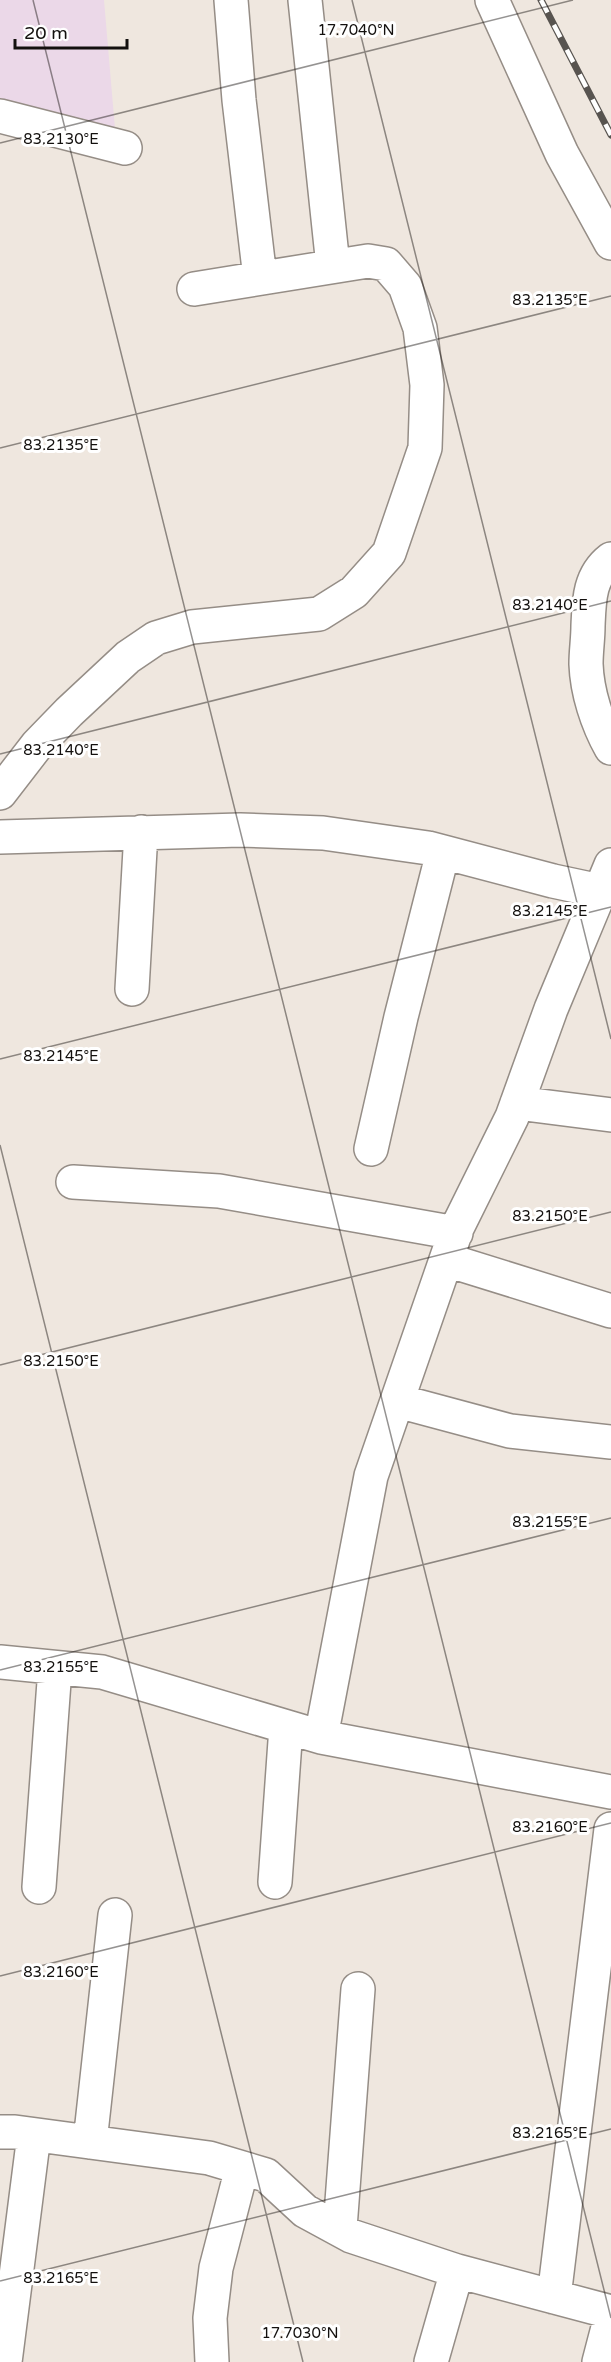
<svg xmlns="http://www.w3.org/2000/svg" width="611" height="2362" viewBox="0 0 611 2362" font-family="'Varela Round',sans-serif">
<rect width="100%" height="100%" fill="#efe7df"/>
<path fill="#ebd8e8" d="M 0,0 L 104,0 L 115,129 L 0,99 Z"/>
<g fill="none" stroke-linecap="round" stroke-linejoin="round">
<defs>
<path id="minor" d="M 231,0 L 239,100 L 260,278
M 305,0 L 333,266
M 492,0 L 562,154 L 611,243
M 0,116 L 125,148
M 611,559 C 589,576 589,601 588,626 C 588,639 586,651 586,664 C 587,692 597,723 611,748
M 0,793 L 37,745 L 69,712 L 128,657 L 156,638 L 192,627 L 319,614 L 354,592 L 389,553 L 425,448 L 427,385 L 420,328 L 405,286 L 386,264 L 368,261 L 194,289
M 0,837 L 240,830 L 323,833 L 428,848 L 553,881 L 600,891
M 132,989 L 141,832
M 517,1103 L 611,1115
M 371,1149 L 401,1017 L 443,852
M 73,1182 L 219,1191 L 456,1233
M 447,1260 L 611,1311
M 398,1401 L 510,1431 L 611,1442
M 0,1662 L 102,1672 L 321,1737 L 611,1792
M 321,1737 L 371,1476 L 457,1228 L 512,1117 L 551,1009 L 611,865
M 275,1882 L 286,1727
M 39,1887 L 55,1668
M 0,2132 L 15,2132 L 209,2158 L 266,2175 L 305,2211 L 351,2236 L 457,2271 L 611,2312
M 90,2142 L 115,1915
M 340,2228 L 358,1989
M 554,2297 L 611,1829
M 5,2362 L 34,2135
M 212,2362 L 210,2318 L 216,2268 L 242,2168
M 431,2362 L 457,2271
M 599,2362 L 611,2316"/>
</defs>
<use href="#minor" stroke="#958d86" stroke-width="36"/>
<use href="#minor" stroke="#fff" stroke-width="33"/>
<defs>
<path id="rail" d="M 541,0 L 611,135"/>
</defs>
<use href="#rail" stroke="#585450" stroke-width="7"/>
<use href="#rail" stroke="#fff" stroke-width="4.5" stroke-dasharray="14" stroke-linecap="butt"/>
</g>
<path fill="none" stroke="#13100e" stroke-width="1.5" stroke-opacity="0.45" d="M 33,0 L 611,2318M 352,0 L 611,1039M 0,143 L 573,0M 0,448 L 611,296M 0,754 L 611,601M 0,1059 L 611,907M 0,1145 L 303,2362M 0,1365 L 611,1212M 0,1670 L 611,1518M 0,1976 L 611,1823M 0,2281 L 611,2129"/>
<g font-size="15" text-anchor="middle" fill="#13100e" stroke="#fff" stroke-width="6" stroke-linejoin="round" paint-order="stroke">
<text x="356" y="35">17.7040°N</text>
<text x="61" y="144">83.2130°E</text>
<text x="550" y="305">83.2135°E</text>
<text x="61" y="450">83.2135°E</text>
<text x="550" y="610">83.2140°E</text>
<text x="61" y="755">83.2140°E</text>
<text x="550" y="916">83.2145°E</text>
<text x="61" y="1061">83.2145°E</text>
<text x="550" y="1221">83.2150°E</text>
<text x="61" y="1366">83.2150°E</text>
<text x="550" y="1527">83.2155°E</text>
<text x="61" y="1672">83.2155°E</text>
<text x="550" y="1832">83.2160°E</text>
<text x="61" y="1977">83.2160°E</text>
<text x="550" y="2138">83.2165°E</text>
<text x="61" y="2283">83.2165°E</text>
<text x="300" y="2338">17.7030°N</text>
</g>
<path d="M15 39v9h112v-9" fill="none" stroke="#13100e" stroke-width="3"/>
<text x="24" y="39" font-size="18" fill="#13100e" stroke="#ffffff" stroke-width="4.5" paint-order="stroke">20 m</text>
</svg>
